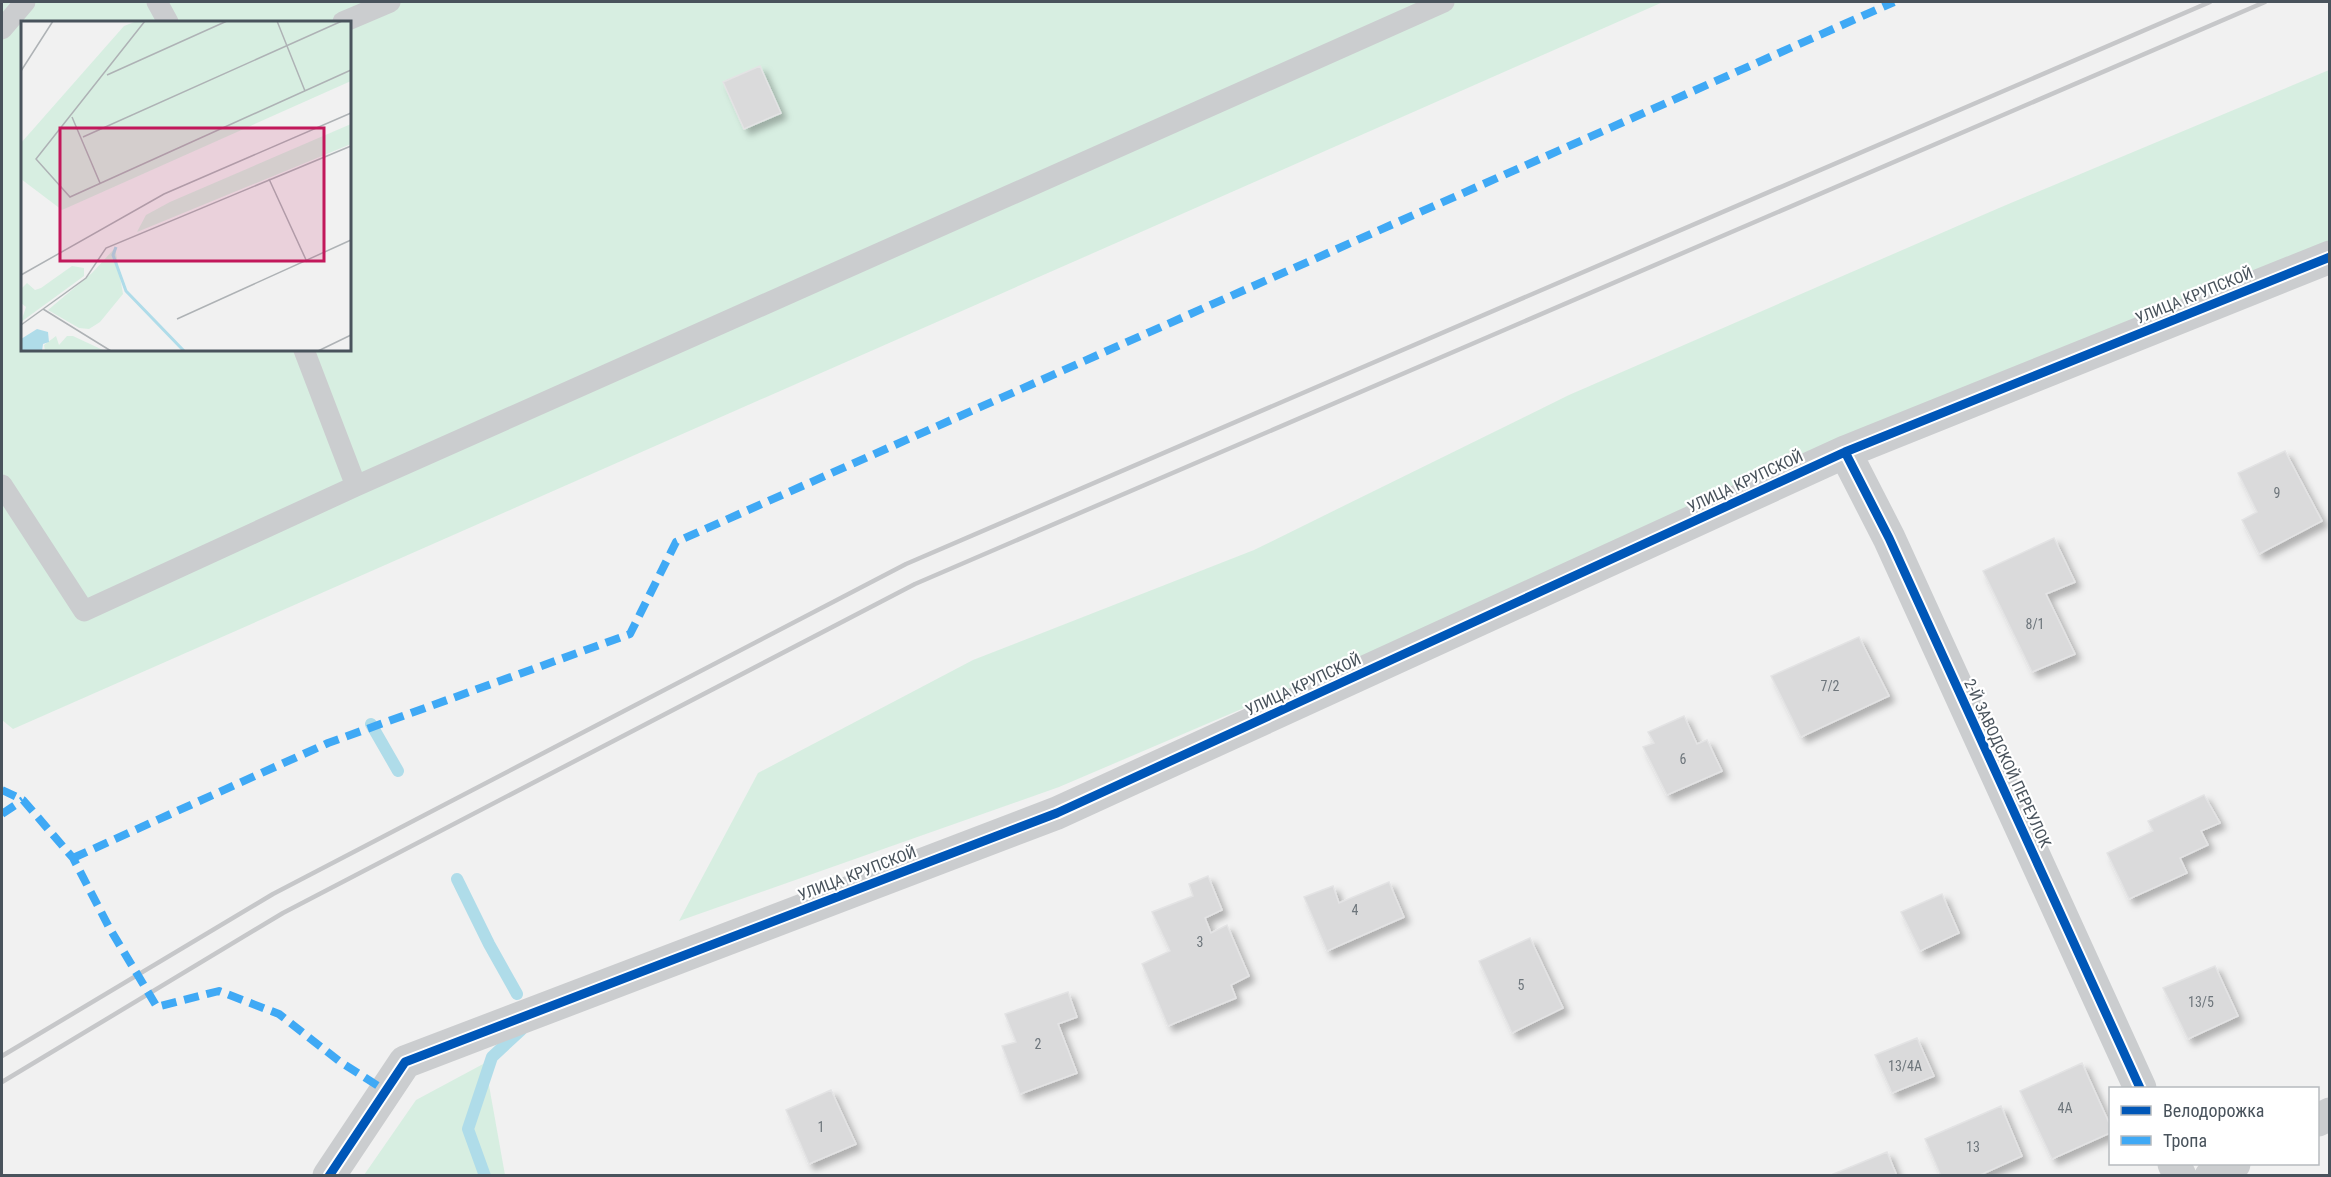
<svg xmlns="http://www.w3.org/2000/svg" width="2331" height="1177" viewBox="0 0 2331 1177" font-family="'Roboto Condensed',sans-serif">
<defs>
<filter id="shadow"><feDropShadow dx="5.5" dy="5.5" stdDeviation="3" flood-color="#0004"/></filter>
</defs>
<rect width="100%" height="100%" fill="#f1f1f1"/>
<path fill="#d7eee1" fill-rule="evenodd" d="M 2,2 L 1663,2 L 13,729 L 2,720 ZM 22,22 L 350,22 L 350,350 L 22,350 Z
M 2329,70 L 2329,245 L 1059,787 L 679,921 L 758,773 L 973,660 L 1254,550 L 1569,395 L 1999,208 Z
M 485,1063 L 505,1175 L 364,1175 L 416,1100 Z"/>
<g fill="none" stroke-linecap="round" stroke-linejoin="round">
<path stroke="#afdce9" stroke-width="12" d="M 371,724 L 398,771
M 457,879 L 489,944 L 517,994
M 485,1176 L 468,1129 L 492,1057 L 521,1030"/>
</g>
<path fill="#dadadb" stroke="#e3e3e4" stroke-width="1.5" filter="url(#shadow)" d="M 760,66 L 781,113 L 744,129 L 723,82 Z
M 2285,451 L 2322,521 L 2259,554 L 2242,520 L 2257,512 L 2238,473 Z
M 2054,538 L 2075,582 L 2046,594 L 2075,654 L 2032,672 L 1983,571 Z
M 1859,637 L 1889,696 L 1801,737 L 1771,676 Z
M 1684,716 L 1697,744 L 1707,740 L 1722,771 L 1667,795 L 1643,747 L 1654,743 L 1648,732 Z
M 2204,795 L 2220,823 L 2201,831 L 2208,845 L 2180,858 L 2187,873 L 2129,899 L 2107,853 L 2153,831 L 2148,821 Z
M 1208,876 L 1222,910 L 1205,918 L 1211,933 L 1227,925 L 1249,976 L 1231,985 L 1236,998 L 1168,1026 L 1142,964 L 1170,951 L 1152,912 L 1193,896 L 1189,884 Z
M 1389,882 L 1404,917 L 1327,951 L 1304,897 L 1333,886 L 1339,903 Z
M 1942,894 L 1959,933 L 1920,951 L 1901,912 Z
M 1530,938 L 1563,1008 L 1512,1033 L 1479,961 Z
M 2215,966 L 2238,1016 L 2188,1039 L 2163,988 Z
M 1068,992 L 1077,1017 L 1058,1024 L 1077,1073 L 1020,1094 L 1002,1046 L 1016,1042 L 1005,1014 Z
M 1917,1038 L 1934,1076 L 1892,1093 L 1875,1055 Z
M 2082,1063 L 2110,1125 L 2110,1133 L 2052,1159 L 2020,1091 Z
M 831,1090 L 856,1144 L 809,1164 L 786,1110 Z
M 2001,1106 L 2022,1156 L 1978,1176 L 1941,1176 L 1925,1139 Z
M 1887,1152 L 1897,1176 L 1831,1176 L 1831,1175 Z"/>
<g fill="none" stroke-linecap="round" stroke-linejoin="round">
<path stroke="#cbcdcf" stroke-width="21" d="M 157,2 L 168,22
M 343,22 L 390,2
M 2,29 L 25,2
M 304,350 L 356,486
M 2,485 L 84,611 L 356,486 L 1444,2"/>
<path stroke="#cbcdcf" stroke-width="33" d="M 1845,452 L 1889,538 L 2140,1088
M 2318,1120 L 2330,1114
M 2174,1164 L 2180,1176
M 329,1176 L 405,1062 L 1057,813 L 1845,452 L 2330,257
M 2211,1176 L 2234,1164"/>
<path stroke="#c6c7c9" stroke-width="4.5" d="M 2,1056 L 273,894 L 906,564 L 2210,2
M 2,1082 L 283,913 L 915,584 L 2265,2"/>
<path stroke="#3fa9f5" stroke-width="8" stroke-dasharray="15 8" stroke-linecap="butt" d="M 2,790 L 23,800 L 73,858 L 110,929 L 157,1007 L 219,991 L 279,1014 L 339,1061 L 386,1091
M 2,814 L 23,800
M 73,858 L 328,743 L 630,634 L 676,542 L 1894,2"/>
<defs>
<path id="cycleway" d="M 1845,452 L 1889,538 L 2140,1088
M 329,1176 L 405,1062 L 1057,813 L 1845,452 L 2330,257"/>
</defs>
<use href="#cycleway" stroke="#fff" stroke-width="13"/>
<use href="#cycleway" stroke="#0057b8" stroke-width="9"/>
</g>
<g text-anchor="middle" stroke-width="4.5" stroke-linejoin="round" paint-order="stroke">
<g font-size="14" fill="#6e767c">
<text x="2277" y="498">9</text>
<text x="2035" y="629">8/1</text>
<text x="1830" y="691">7/2</text>
<text x="1683" y="764">6</text>
<text x="1355" y="915">4</text>
<text x="1200" y="947">3</text>
<text x="1521" y="990">5</text>
<text x="2201" y="1007">13/5</text>
<text x="1038" y="1049">2</text>
<text x="1905" y="1071">13/4А</text>
<text x="2065" y="1113">4А</text>
<text x="821" y="1132">1</text>
<text x="1973" y="1152">13</text>
</g>
<g font-size="16" fill="#49535c" stroke="#fff">
<text transform="translate(2194 295) rotate(-22)" y="6">УЛИЦА КРУПСКОЙ</text>
<text transform="translate(1745 481) rotate(-25)" y="6">УЛИЦА КРУПСКОЙ</text>
<text transform="translate(1303 684) rotate(-25)" y="6">УЛИЦА КРУПСКОЙ</text>
<text transform="translate(2008 763) rotate(65)" y="6">2-Й ЗАВОДСКОЙ ПЕРЕУЛОК</text>
<text transform="translate(857 873) rotate(-21)" y="6">УЛИЦА КРУПСКОЙ</text>
</g>
</g>
<g transform="translate(21 21)">
<rect width="330" height="330" fill="#f1f1f1"/>
<path d="M 116,0 L 330,0 L 330,60 L 41,189 L 0,158 L 0,122 L 103,5 ZM 330,103 L 330,123 L 116,211 L 125,194 L 149,181 ZM 94,227 L 102,273 L 79,301 L 68,308 L 58,307 L 27,289 L 71,252 ZM 51,245 L 63,247 L 63,255 L 0,301 L 5,286 L 0,282 L 1,267 L 6,262 L 14,269 L 20,267 ZM 35,315 L 38,324 L 46,315 L 52,315 L 84,330 L 24,330 L 23,324 Z" fill="#d7eee1"/>
<path d="M 16,308 L 27,311 L 28,321 L 22,323 L 21,330 L 0,330 L 0,318 Z" fill="#afdce9"/>
<path fill="none" stroke="#afdce9" stroke-width="3" d="M 95,226 L 92,234 L 105,270 L 163,330"/>
<path fill="none" stroke="#aeb2b5" stroke-width="1.5" d="M 124,0 L 15,138 L 49,176 L 330,49M 256,0 L 284,70M 0,50 L 32,0M 86,54 L 206,0M 51,96 L 79,162M 62,116 L 321,0M 248,158 L 286,241M 0,254 L 143,173 L 330,92M 22,288 L 90,330M 156,298 L 330,219M 0,304 L 65,257 L 85,227 L 330,125M 297,330 L 330,314"/>
<path fill="#c2185b" fill-opacity="0.15" stroke="#c2185b" stroke-width="3" d="M 39,107 L 303,107 L 303,240 L 39,240 Z"/>
<rect width="330" height="330" fill="none" stroke="#49535c" stroke-width="3"/>
</g>
<rect width="2331" height="1177" fill="none" stroke="#49535c" stroke-width="6"/>
<rect x="2109" y="1087" width="210" height="78" fill="#ffffff" stroke="#b6babe" stroke-width="1.5"/>
<rect x="2121" y="1106" width="30" height="9" fill="#0057b8" stroke="#b6babe" stroke-width="1.5"/>
<text x="2163" y="1117" font-size="18" fill="#49535c">Велодорожка</text>
<rect x="2121" y="1136" width="30" height="9" fill="#3fa9f5" stroke="#b6babe" stroke-width="1.5"/>
<text x="2163" y="1147" font-size="18" fill="#49535c">Тропа</text>
</svg>
